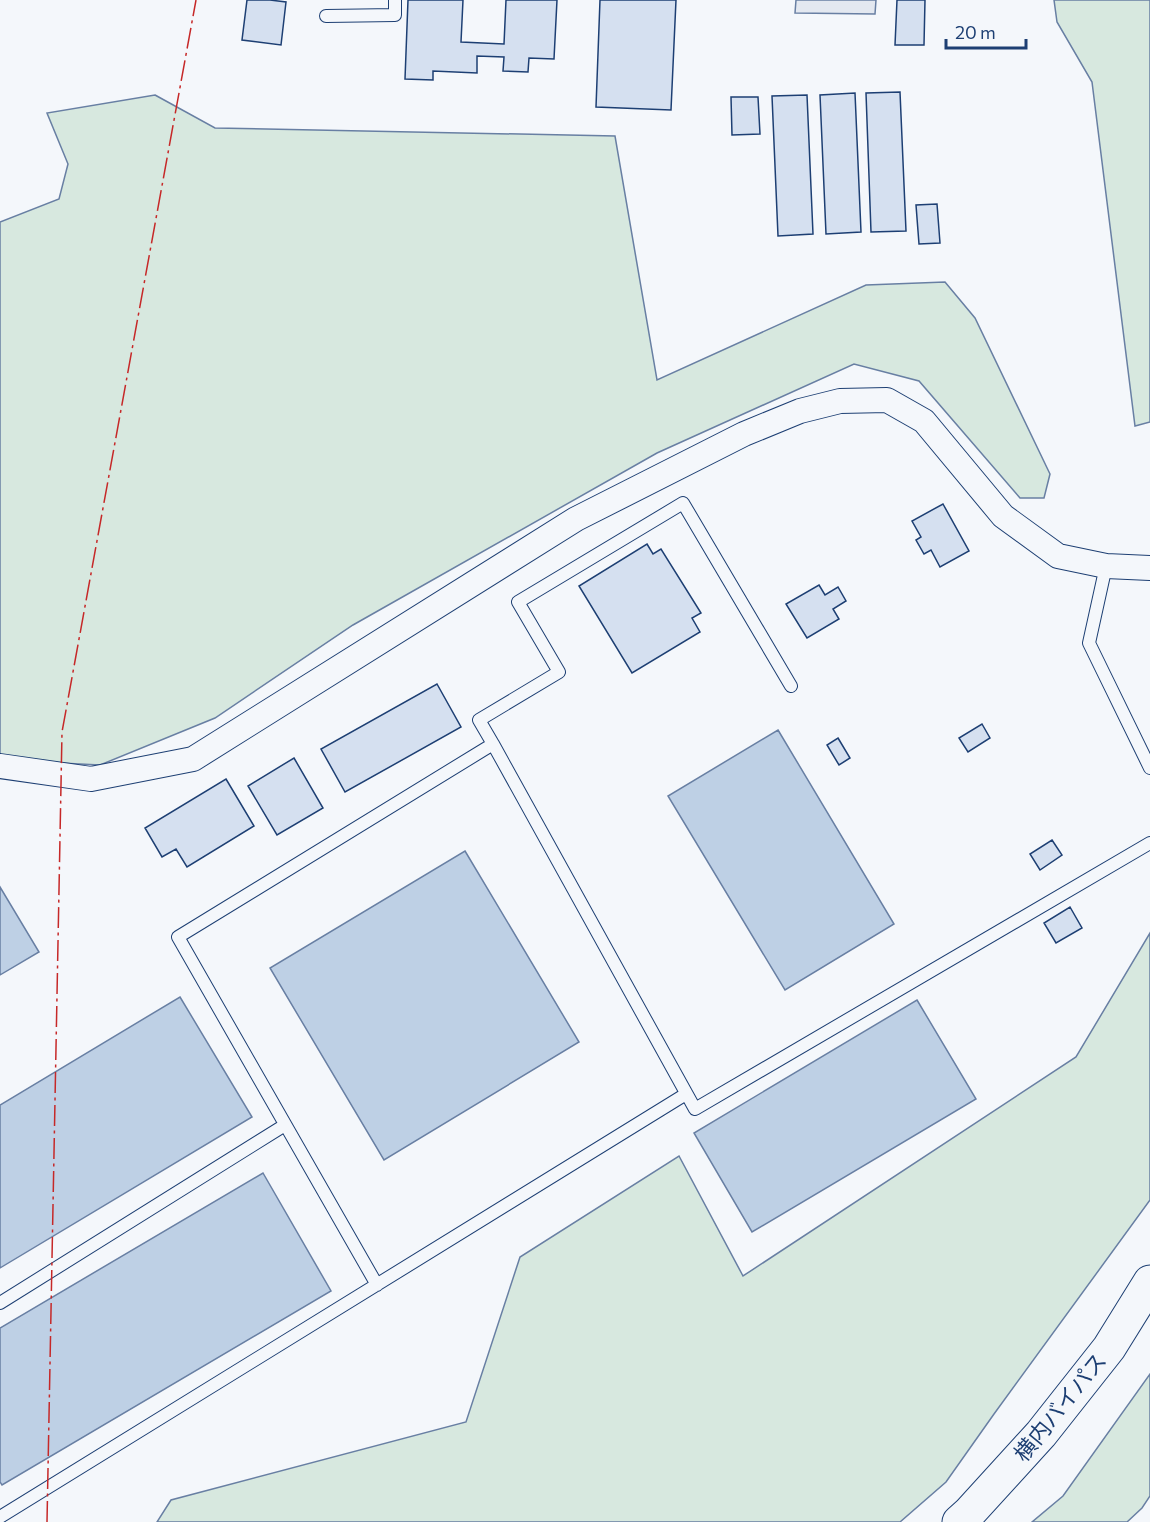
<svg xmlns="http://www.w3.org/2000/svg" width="1150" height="1522" viewBox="0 0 1150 1522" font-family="Commissioner,'Noto Sans JP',sans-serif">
<rect width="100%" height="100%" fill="#f4f7fb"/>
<path fill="#d7e8df" stroke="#687fa3" stroke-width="1.5" d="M 1054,0 L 1150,0 L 1150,422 L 1135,426 L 1092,82 L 1057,22 Z
M 155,95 L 215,128 L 615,136 L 657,380 L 866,285 L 945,282 L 975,318 L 1050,474 L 1044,498 L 1020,498 L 919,381 L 854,364 L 657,453 L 353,625 L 215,718 L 100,765 L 0,760 L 0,222 L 59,199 L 68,164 L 47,113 Z
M 1150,933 L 1150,1200 L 994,1414 L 946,1482 L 900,1522 L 157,1522 L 171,1500 L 466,1422 L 520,1257 L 679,1156 L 743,1276 L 1076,1057 Z
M 1150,1374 L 1150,1496 L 1142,1508 L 1127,1522 L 1032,1522 L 1063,1496 Z"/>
<path fill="#e3e8f0" stroke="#687fa3" stroke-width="1.5" d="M 796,0 L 876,0 L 875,14 L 795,13 Z"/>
<path fill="#bed0e5" stroke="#687fa3" stroke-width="1.5" d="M 778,730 L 894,924 L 785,990 L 668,796 Z
M 465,851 L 579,1042 L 384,1160 L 270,968 Z
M 0,887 L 39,952 L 0,975 Z
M 180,997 L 252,1117 L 0,1268 L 0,1105 Z
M 917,1000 L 976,1099 L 752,1232 L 694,1133 Z
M 263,1173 L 331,1291 L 2,1485 L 0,1482 L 0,1328 Z"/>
<path fill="#d5e0f0" stroke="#1d3f73" stroke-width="1.5" d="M 247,0 L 270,0 L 286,2 L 281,45 L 242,40 Z
M 408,0 L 463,0 L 461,42 L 504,44 L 506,0 L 557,0 L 554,59 L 529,58 L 528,72 L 503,71 L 504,57 L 477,56 L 477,73 L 433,71 L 433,80 L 405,79 Z
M 600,0 L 676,0 L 671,110 L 596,107 Z
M 897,0 L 925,0 L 924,45 L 895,45 Z
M 900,92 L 906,231 L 871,232 L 866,93 Z
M 855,93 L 861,232 L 826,234 L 820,95 Z
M 807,95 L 813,234 L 778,236 L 772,96 Z
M 731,97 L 758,97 L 760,134 L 732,135 Z
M 937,204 L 940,243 L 919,244 L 916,205 Z
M 943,504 L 969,551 L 940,567 L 931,550 L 924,554 L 916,540 L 921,537 L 912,521 Z
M 647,544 L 653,554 L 661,549 L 701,613 L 692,618 L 700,632 L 632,673 L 579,586 Z
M 819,585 L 825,595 L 838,587 L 846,601 L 833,609 L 839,619 L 807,638 L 786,604 Z
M 437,684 L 461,727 L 345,792 L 321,749 Z
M 982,724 L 990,738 L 968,752 L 959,738 Z
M 838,738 L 850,758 L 839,765 L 827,745 Z
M 294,758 L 323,808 L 277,835 L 248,786 Z
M 226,779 L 254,826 L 187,867 L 176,849 L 162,857 L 145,828 Z
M 1052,840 L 1062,855 L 1040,870 L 1030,854 Z
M 1070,907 L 1082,928 L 1056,943 L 1044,923 Z"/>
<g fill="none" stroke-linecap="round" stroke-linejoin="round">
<defs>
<path id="lane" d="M 326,16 L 395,15 L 395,0
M 1106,566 L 1089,643 L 1150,768
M 493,744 L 479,720 L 559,672 L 518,602 L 683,503 L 791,686
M 377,1285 L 178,937 L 493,744 L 695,1109 L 1150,843
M 0,1303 L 285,1125
M 0,1517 L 686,1094"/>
<path id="street" d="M 0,766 L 91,779 L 193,759 L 576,519 L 744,434 L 800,411 L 840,401 L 887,400 L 924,421 L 1003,516 L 1058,556 L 1106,566 L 1150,568"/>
<path id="highway" d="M 959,1522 L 969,1513 L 1041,1434 L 1109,1348 L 1150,1282"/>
</defs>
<use href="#lane" stroke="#1d3f73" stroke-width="14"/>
<use href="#street" stroke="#1d3f73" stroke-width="26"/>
<use href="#highway" stroke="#1d3f73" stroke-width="35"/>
<use href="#lane" stroke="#f4f7fb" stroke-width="12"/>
<use href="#street" stroke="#f4f7fb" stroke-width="24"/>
<use href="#highway" stroke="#f4f7fb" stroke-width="33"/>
<path stroke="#c62828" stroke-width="1.5" stroke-dasharray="21 4.5 3 4.5" stroke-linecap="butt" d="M 47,1522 L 62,732 L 196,0"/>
</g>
<g text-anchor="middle" stroke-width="4.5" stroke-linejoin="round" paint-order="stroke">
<g font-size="22" fill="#1d3f73" stroke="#f4f7fb">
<text transform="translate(1060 1407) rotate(-51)" y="8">横内バイパス</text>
</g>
</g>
<path d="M946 39v9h80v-9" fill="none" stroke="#1d3f73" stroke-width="3"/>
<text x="955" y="39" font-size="18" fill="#1d3f73" stroke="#f4f7fb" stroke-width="4.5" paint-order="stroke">20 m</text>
</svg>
